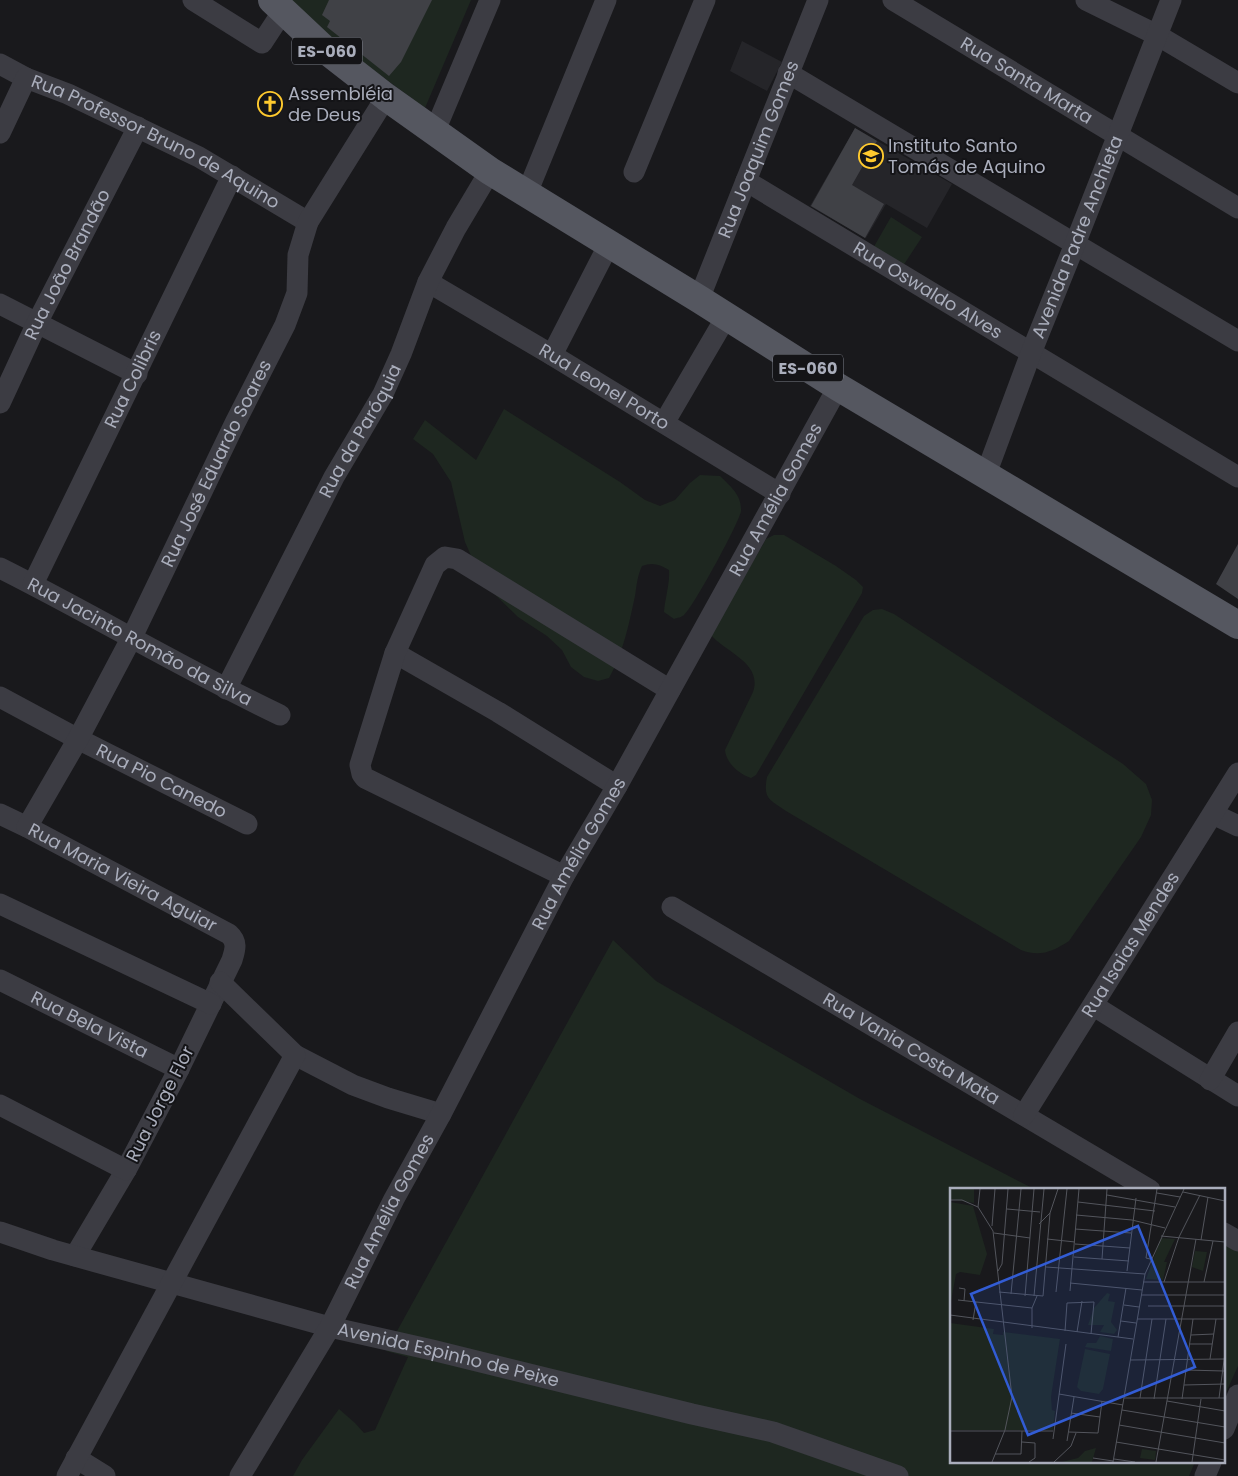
<svg xmlns="http://www.w3.org/2000/svg" width="1238" height="1476" viewBox="0 0 1238 1476" font-family="Poppins,sans-serif">
<rect width="100%" height="100%" fill="#19191c"/>
<path fill="#252529" d="M 742,41 L 782,62 L 767,91 L 730,71 Z
M 855,128 L 952,184 L 927,228 L 886,204 L 866,238 L 810,206 Z"/>
<path fill="#1e2720" d="M 285,0 L 471,0 L 425,108 L 311,24 Z
M 891,217 L 922,237 L 901,269 L 872,250 Z
M 504,409 L 620,482 L 645,500 L 660,506 L 675,500 L 690,483 L 700,475 L 720,476 C 730,486 742,495 741,511 C 740,521 693,608 684,615 C 682,617 677,618 674,619 L 664,612 C 665,598 670,584 669,570 C 659,564 652,562 642,566 C 637,577 637,584 635,596 C 629,624 623,653 609,678 L 598,681 L 584,677 L 571,667 L 562,650 L 547,636 L 518,617 L 483,583 L 465,542 L 451,482 L 433,454 L 413,439 L 425,420 L 476,460 Z
M 774,535 L 784,535 L 836,566 L 856,580 L 863,587 L 862,593 L 756,775 L 751,778 C 739,774 726,763 725,750 L 753,692 C 763,663 725,652 711,635 L 766,539 Z
M 882,609 L 894,614 L 1123,764 L 1146,784 L 1152,800 L 1151,815 L 1141,837 L 1069,941 C 1052,952 1040,957 1021,950 L 786,811 C 769,799 763,799 767,777 L 864,616 L 873,610 Z
M 613,940 L 656,981 L 860,1099 L 1036,1190 L 952,1190 L 952,1462 L 1195,1462 L 1189,1476 L 293,1476 L 302,1460 L 339,1409 L 355,1423 L 364,1433 L 375,1430 L 408,1357 L 386,1351 Z
M 1224,1244 L 1238,1251 L 1238,1366 L 1224,1397 Z"/>
<path fill="#404146" d="M 329,0 L 432,0 L 401,62 L 389,76 L 327,27 L 330,21 L 322,15 Z
M 855,128 L 877,141 L 852,185 L 884,204 L 865,238 L 811,206 Z
M 1238,544 L 1238,599 L 1216,584 Z"/>
<g fill="none" stroke-linecap="round" stroke-linejoin="round">
<g stroke="#3c3c43" stroke-width="21">
<path d="M 193,0 L 262,43 L 283,11"/>
<path id="s1" d="M 893,0 L 1238,208"/>
<path d="M 1086,0 L 1157,35 L 1238,83"/>
<path id="s2" d="M 0,64 L 26,78 L 68,94 L 199,157 L 308,222"/>
<path d="M 788,73 L 1238,341"/>
<path d="M 0,133 L 26,78"/>
<path d="M 434,133 L 490,0"/>
<path d="M 634,172 L 705,0"/>
<path id="s3" d="M 746,181 L 1238,477"/>
<path d="M 527,193 L 606,0"/>
<path id="s4" d="M 428,282 L 552,355 L 780,494"/>
<path id="s5" d="M 699,299 L 818,0"/>
<path d="M 0,304 L 137,374"/>
<path d="M 552,355 L 609,244"/>
<path id="s6" d="M 0,403 L 37,323 L 138,127"/>
<path d="M 664,423 L 726,317"/>
<path id="s7" d="M 986,474 L 1031,353 L 1075,244 L 1171,0"/>
<path id="s8" d="M 0,568 C 94,615 185,670 280,715"/>
<path id="s9" d="M 33,584 L 232,176"/>
<path d="M 395,653 L 498,712 L 617,786"/>
<path id="s10" d="M 226,689 L 334,477 L 383,394 L 401,354 L 428,282 L 456,228 L 490,171"/>
<path id="s11" d="M 0,697 L 78,739 L 247,824"/>
<path id="s12" d="M 0,814 L 27,827 L 229,934 C 238,942 235,950 232,960 L 179,1069 L 126,1170 L 75,1256"/>
<path d="M 1213,814 L 1238,826"/>
<path id="s13" d="M 27,827 L 78,739 L 132,637 L 235,423 L 285,325 L 297,293 L 298,255 L 308,222 L 386,97"/>
<path d="M 564,876 L 365,778 L 362,774 L 360,765 L 395,653 L 435,565 L 445,557 L 457,559 L 670,690"/>
<path d="M 0,904 L 211,1004"/>
<path id="s14" d="M 672,907 L 1150,1190"/>
<path id="s15" d="M 0,980 L 179,1069"/>
<path d="M 1094,1006 L 1238,1096"/>
<path d="M 295,1055 L 353,1085 L 388,1098 L 441,1114"/>
<path d="M 1210,1080 L 1238,1032"/>
<path d="M 0,1105 L 126,1170"/>
<path id="s16" d="M 1024,1115 L 1238,773"/>
<path id="s17" d="M 0,1232 L 53,1250 L 330,1327 L 432,1350 L 692,1414 L 773,1432 L 898,1476"/>
<path d="M 1224,1233 L 1238,1241"/>
<path d="M 1224,1429 L 1238,1395"/>
<path d="M 76,1458 L 105,1476"/>
<path d="M 67,1476 L 295,1055 L 220,982"/>
<path id="s18" d="M 240,1476 L 330,1327 L 394,1199 L 441,1114 L 564,876 L 617,786 L 838,387"/>
<path d="M 1205,1476 L 1211,1462"/>
</g>
<path stroke="#555760" stroke-width="28" d="M 272,0 L 323,48 L 386,97 L 490,171 L 699,299 L 838,387 L 1238,625"/>
</g>
<defs>
<symbol id="church-ring" viewBox="-11 -11 22 22"><circle r="9.5" fill="#141417" stroke="#ffca2e" stroke-width="1.5"/><path d="M-1.2-6h2.4v3.5h3.3v2.4h-3.3V6h-2.4V-.1h-3.3v-2.4h3.3Z" fill="#ffca2e"/></symbol>
<symbol id="school-ring" viewBox="-11 -11 22 22"><circle r="9.5" fill="#141417" stroke="#ffca2e" stroke-width="1.5"/><path d="M0-5L7-2L0 1L-7-2ZM-4 1L0 2.5L4 1V4Q0 6-4 4Z" fill="#ffca2e"/></symbol>
</defs>
<g fill-rule="evenodd">
<use href="#church-ring" x="256" y="90" width="28" height="28"/>
<use href="#school-ring" x="857" y="142" width="28" height="28"/>
</g>
<g text-anchor="middle" stroke-width="4" stroke-linejoin="round" paint-order="stroke">
<g fill="#141417" stroke="#7d808a" stroke-width="1">
<rect x="292" y="37.5" width="70" height="27" rx="4"/>
<rect x="773" y="354.5" width="70" height="27" rx="4"/>
</g>
<g font-size="16" font-weight="bold" fill="#aaaebc">
<text x="327" y="57">ES-060</text>
<text x="808" y="374">ES-060</text>
</g>
<g font-size="18" fill="#aaaebc" stroke="#141417">
<text dy="6" stroke="none"><textPath href="#s1" startOffset="156">Rua Santa Marta</textPath></text>
<text dy="6" stroke="none"><textPath href="#s2" startOffset="174">Rua Professor Bruno de Aquino</textPath></text>
<text dy="6" stroke="none"><textPath href="#s5" startOffset="161">Rua Joaquim Gomes</textPath></text>
<text dy="6" stroke="none"><textPath href="#s7" startOffset="254">Avenida Padre Anchieta</textPath></text>
<text dy="6" stroke="none"><textPath href="#s6" startOffset="154">Rua João Brandão</textPath></text>
<text dy="6" stroke="none"><textPath href="#s3" startOffset="212">Rua Oswaldo Alves</textPath></text>
<text dy="6" stroke="none"><textPath href="#s9" startOffset="228">Rua Colibris</textPath></text>
<text dy="6" stroke="none"><textPath href="#s4" startOffset="205">Rua Leonel Porto</textPath></text>
<text dy="6" stroke="none"><textPath href="#s10" startOffset="291">Rua da Paróquia</textPath></text>
<text dy="6" stroke="none"><textPath href="#s13" startOffset="410">Rua José Eduardo Soares</textPath></text>
<text dy="6" stroke="none"><textPath href="#s18" startOffset="1114">Rua Amélia Gomes</textPath></text>
<text dy="6" stroke="none"><textPath href="#s8" startOffset="158">Rua Jacinto Romão da Silva</textPath></text>
<text dy="6" stroke="none"><textPath href="#s11" startOffset="182">Rua Pio Canedo</textPath></text>
<text dy="6" stroke="none"><textPath href="#s18" startOffset="709">Rua Amélia Gomes</textPath></text>
<text dy="6" stroke="none"><textPath href="#s12" startOffset="138">Rua Maria Vieira Aguiar</textPath></text>
<text dy="6" stroke="none"><textPath href="#s16" startOffset="201">Rua Isaias Mendes</textPath></text>
<text dy="6" stroke="none"><textPath href="#s15" startOffset="100">Rua Bela Vista</textPath></text>
<text dy="6" stroke="none"><textPath href="#s14" startOffset="278">Rua Vania Costa Mata</textPath></text>
<text transform="translate(160 1104) rotate(-63)" y="6">Rua Jorge Flor</text>
<text dy="6" stroke="none"><textPath href="#s18" startOffset="304">Rua Amélia Gomes</textPath></text>
<text dy="6" stroke="none"><textPath href="#s17" startOffset="465">Avenida Espinho de Peixe</textPath></text>
</g>
<g font-size="18" fill="#aaaebc" stroke="#141417" text-anchor="start">
<text x="288" y="100">Assembléia<tspan x="288" dy="21">de Deus</tspan></text>
<text x="888" y="152">Instituto Santo<tspan x="888" dy="21">Tomás de Aquino</tspan></text>
</g>
</g>
<g transform="translate(950 1188)">
<rect width="275" height="275" fill="#19191c"/>
<path d="M 0,1 L 24,1 L 24,15 L 0,11 ZM 0,14 L 23,18 L 37,66 L 30,87 L 10,84 L 6,86 L 0,119 ZM 211,50 L 225,51 L 214,74 L 217,74 L 213,92 L 196,91 ZM 245,63 L 257,64 L 253,83 L 242,79 ZM 157,105 L 160,106 L 158,113 L 165,114 L 161,134 L 167,142 L 164,146 L 150,144 L 154,137 L 138,137 L 144,120 ZM 0,135 L 44,141 L 43,146 L 53,147 L 53,144 L 110,151 L 101,209 L 102,222 L 105,223 L 103,242 L 0,242 ZM 150,148 L 163,151 L 161,163 L 135,159 L 137,155 L 146,155 ZM 135,161 L 160,166 L 153,201 L 149,206 L 131,203 L 127,199 ZM 146,260 L 142,274 L 112,274 L 128,270 L 135,263 ZM 192,261 L 206,263 L 205,272 L 190,270 Z" fill="#1e2720"/>
<path fill="none" stroke="#53555c" stroke-width="1" d="M 233,4 L 275,13M 207,5 L 230,9M 157,7 L 225,19M 0,12 L 12,12 L 28,19 L 43,43 L 62,209 L 55,242 L 42,274M 128,14 L 205,23M 28,19 L 30,1M 57,21 L 90,24M 126,27 L 182,32 L 215,40M 89,36 L 100,25 L 108,1M 42,38 L 45,1M 125,41 L 181,45M 44,45 L 80,50M 211,48 L 275,54M 97,51 L 125,54M 251,52 L 258,9M 125,56 L 180,60M 124,69 L 179,73M 152,71 L 157,1M 200,71 L 196,70 L 207,1M 96,79 L 195,86M 48,83 L 52,76 L 58,1M 177,83 L 186,10M 193,94 L 275,94M 214,94 L 229,49 L 250,7M 254,94 L 263,53M 120,95 L 192,102M 9,100 L 15,101 L 14,113M 120,103 L 129,1M 49,104 L 93,108 L 100,25M 106,104 L 117,1M 61,106 L 71,1M 191,107 L 275,107M 75,108 L 84,1M 84,108 L 94,1M 8,112 L 82,120 L 87,108M 174,117 L 189,119M 198,118 L 275,118M 82,120 L 82,140M 0,127 L 183,151M 187,131 L 275,131M 23,132 L 26,114M 171,133 L 186,135M 115,143 L 117,115 L 144,114 L 141,146M 127,144 L 132,113M 241,147 L 264,146M 168,149 L 176,100M 239,156 L 262,156M 260,171 L 266,131M 180,172 L 275,171M 236,182 L 274,183M 234,197 L 275,196M 109,206 L 173,217M 174,210 L 275,210M 190,210 L 202,131M 269,210 L 275,165M 204,211 L 216,131M 232,211 L 243,131M 217,213 L 275,223M 172,222 L 275,239M 121,225 L 150,229M 169,237 L 275,255M 0,243 L 103,243M 119,244 L 148,245 L 152,213M 103,251 L 116,156M 117,253 L 124,209M 72,254 L 85,255 L 85,270 L 79,274M 166,254 L 275,272M 45,266 L 71,266 L 72,243M 143,270 L 163,273M 164,271 L 185,274M 104,274 L 121,258 L 126,245M 163,274 L 195,86 L 234,1M 206,274 L 246,51M 242,274 L 251,211"/>
<path fill="#325cd4" fill-opacity="0.15" stroke="#325cd4" stroke-width="2.5" d="M 188,38 L 245,179 L 78,247 L 21,106 Z"/>
<rect width="275" height="275" fill="none" stroke="#aaaebc" stroke-width="2.5"/>
</g>
</svg>
